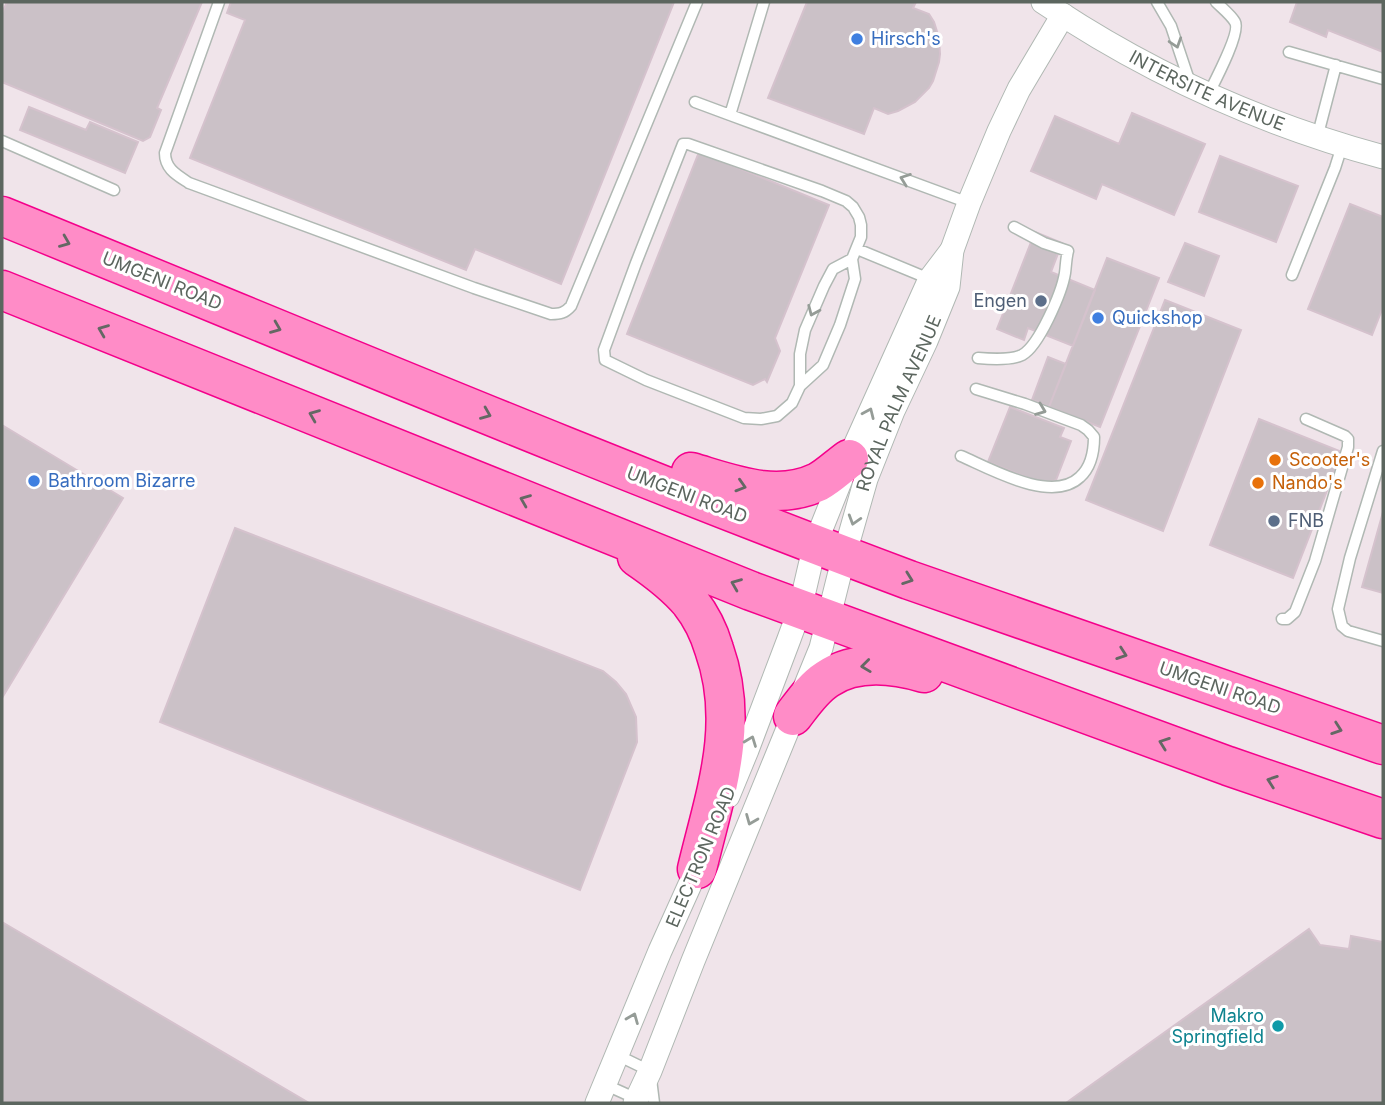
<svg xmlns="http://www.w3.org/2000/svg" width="1385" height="1105" viewBox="0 0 1385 1105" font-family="Inter,sans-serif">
<rect width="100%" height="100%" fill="#f0e4ea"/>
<path fill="#cbc1c7" stroke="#d5c2cd" stroke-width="2" d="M 7,2 L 202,2 L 157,108 L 161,110 L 150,137 L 143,141 L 2,82 L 2,13 Z
M 231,2 L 674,2 L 561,284 L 475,249 L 466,270 L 190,158 L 245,20 L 227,13 Z
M 807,2 L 916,2 L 913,8 L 929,14 L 934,22 L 939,38 L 940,54 L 939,62 L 933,81 L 929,88 L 915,102 L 898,111 L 888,114 L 874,108 L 864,134 L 768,98 Z
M 1297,2 L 1383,2 L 1383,52 L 1328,30 L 1326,37 L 1290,22 Z
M 29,107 L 86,130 L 90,122 L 138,142 L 125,173 L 20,130 Z
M 1132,113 L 1205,144 L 1174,215 L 1102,184 L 1096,199 L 1031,171 L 1055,116 L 1119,144 Z
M 699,152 L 829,205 L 775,338 L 780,351 L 767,382 L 765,379 L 753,385 L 627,334 Z
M 1220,156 L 1298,186 L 1276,242 L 1199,212 Z
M 1350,204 L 1383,217 L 1383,307 L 1372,335 L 1308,309 Z
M 1035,232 L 1062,243 L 1051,272 L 1095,290 L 1073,346 L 1028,328 L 1024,340 L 997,329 Z
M 1185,243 L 1219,256 L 1204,296 L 1168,282 Z
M 1107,258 L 1159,278 L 1100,427 L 1049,407 Z
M 1165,300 L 1241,330 L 1163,531 L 1086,500 Z
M 1048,357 L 1066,364 L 1049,407 L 1032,400 Z
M 1010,407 L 1064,428 L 1060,437 L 1071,441 L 1056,480 L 1046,485 L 988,462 Z
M 1259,419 L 1342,452 L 1293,578 L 1210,545 Z
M 2,425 L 123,498 L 2,698 Z
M 1383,512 L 1383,593 L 1362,587 Z
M 235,528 L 603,671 L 616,682 L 626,694 L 636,717 L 637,742 L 580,890 L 160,722 Z
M 2,922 L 309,1103 L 2,1102 Z
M 1309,929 L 1320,945 L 1349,949 L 1351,936 L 1383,942 L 1383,1103 L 1066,1103 Z"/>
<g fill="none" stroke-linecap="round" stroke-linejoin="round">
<defs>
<path id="lane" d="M 219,2 L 165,153 C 165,169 177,175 189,183 L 474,288 L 551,314 C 560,314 565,313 571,306 L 697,2
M 1157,2 L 1171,26 L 1190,83
M 1289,52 L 1383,79
M 1208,95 C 1214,83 1241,32 1235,22 C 1231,15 1222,8 1216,2
M 695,102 L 730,115 L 764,2
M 730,115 L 969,203
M 1317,138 L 1336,65
M 2,141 L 114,190
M 683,144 L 688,144 L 822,191 L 846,201 L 853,207 L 859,217 L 861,225 L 861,237 L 852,259 L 855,279 L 840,325 L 823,365 L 800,386 L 792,403 L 777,416 L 761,419 L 744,418 L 646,380 L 605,360 L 604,350 L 636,263 Z
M 857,249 L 932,280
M 1292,275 L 1335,168 L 1342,146
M 978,358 C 989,359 1012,360 1022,355 C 1039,346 1062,292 1065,273 C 1066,266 1066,258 1068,251 L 1044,243 L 1014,227
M 800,386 L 800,354 L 805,330 L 824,286 L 833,269 L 852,259
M 1383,451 L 1350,558 L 1338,609 L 1342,626 L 1348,631 L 1383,641
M 961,456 C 991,469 1052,504 1080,477 C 1091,467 1094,451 1094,437 L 1088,430 L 1081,425 L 1025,404 L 976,389
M 1282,619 L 1287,619 L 1295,612 L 1315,561 L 1348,447 L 1348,439 L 1345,436 L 1306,419
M 617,1055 L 650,1071 L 654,1103
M 606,1085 L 637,1099"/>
<g id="street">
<path id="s1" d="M 1043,2 C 1148,73 1262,124 1383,157"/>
<path d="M 728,796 L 747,750 L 789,639 L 800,609 L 815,544 L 849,459 L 930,279 L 952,250"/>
<path d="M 597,1103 L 660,951 L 701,860"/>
<path id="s2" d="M 635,1103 L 650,1071 L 693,961 L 821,648 L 844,556 L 866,479 L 893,411 L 926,341 L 948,287 L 952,250 L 969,203 L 999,131 L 1019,89 L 1063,15"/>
</g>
<path id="highway" d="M 2,216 C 304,339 604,466 909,580 L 1383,745
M 2,290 L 751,591 L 1228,766 L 1383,819
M 691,472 C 732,484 776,502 818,482 C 829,476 839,466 849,459
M 637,557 C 656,570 675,584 690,602 C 701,616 709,632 714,649 C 741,725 715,794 697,869
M 793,716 C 803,703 813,688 827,679 C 855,660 893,664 924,673"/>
</defs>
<use href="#lane" stroke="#b0b8b3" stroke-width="13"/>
<use href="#street" stroke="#b0b8b3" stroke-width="25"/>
<use href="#highway" stroke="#f4008b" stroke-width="41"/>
<use href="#lane" stroke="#fff" stroke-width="10"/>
<use href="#street" stroke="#fff" stroke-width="23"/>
<use href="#highway" stroke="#ff8cc7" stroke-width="38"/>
</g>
<defs><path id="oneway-chevron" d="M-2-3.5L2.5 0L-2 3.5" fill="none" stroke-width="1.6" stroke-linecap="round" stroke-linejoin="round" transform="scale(1.75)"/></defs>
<g stroke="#959c97">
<use href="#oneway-chevron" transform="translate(1176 43) rotate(72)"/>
<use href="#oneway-chevron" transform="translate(905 179) rotate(-160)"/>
<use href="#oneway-chevron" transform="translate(813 311) rotate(113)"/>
<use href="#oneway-chevron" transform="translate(1041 410) rotate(21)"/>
<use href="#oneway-chevron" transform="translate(869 413) rotate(-66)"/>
<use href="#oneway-chevron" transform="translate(854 520) rotate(107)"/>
<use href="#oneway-chevron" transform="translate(751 741) rotate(-69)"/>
<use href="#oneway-chevron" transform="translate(751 820) rotate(112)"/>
<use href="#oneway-chevron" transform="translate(633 1018) rotate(-68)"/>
</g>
<g stroke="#646864">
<use href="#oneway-chevron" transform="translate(65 242) rotate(22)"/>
<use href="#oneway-chevron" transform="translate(276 328) rotate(22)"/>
<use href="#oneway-chevron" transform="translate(103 330) rotate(-158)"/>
<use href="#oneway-chevron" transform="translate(486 414) rotate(22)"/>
<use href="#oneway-chevron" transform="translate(314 415) rotate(-158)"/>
<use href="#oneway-chevron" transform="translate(741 486) rotate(17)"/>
<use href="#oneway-chevron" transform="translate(525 500) rotate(-158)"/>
<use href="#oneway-chevron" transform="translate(908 579) rotate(20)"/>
<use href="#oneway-chevron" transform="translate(736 584) rotate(-158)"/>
<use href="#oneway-chevron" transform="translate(1122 654) rotate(19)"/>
<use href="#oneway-chevron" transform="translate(866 666) rotate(173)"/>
<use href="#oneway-chevron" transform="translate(1337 729) rotate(19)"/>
<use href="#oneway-chevron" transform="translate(1164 743) rotate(-160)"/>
<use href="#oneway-chevron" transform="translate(1272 781) rotate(-161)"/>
</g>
<g fill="#3f7fe0" stroke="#fff" stroke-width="2.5">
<circle cx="857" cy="39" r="7"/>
<circle cx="1098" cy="318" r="7"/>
<circle cx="34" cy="481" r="7"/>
</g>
<g fill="#5c6f8a" stroke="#fff" stroke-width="2.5">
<circle cx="1041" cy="301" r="7"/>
<circle cx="1274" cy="521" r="7"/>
</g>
<g fill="#e8710a" stroke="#fff" stroke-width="2.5">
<circle cx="1275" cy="460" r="7"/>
<circle cx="1258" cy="483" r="7"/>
</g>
<circle fill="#0f9aa8" stroke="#fff" stroke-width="2.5" cx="1278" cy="1026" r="7"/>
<g text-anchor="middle" stroke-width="6" stroke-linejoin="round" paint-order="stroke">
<g font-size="18" fill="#366cbe" stroke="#fff" text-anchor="start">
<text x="871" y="45">Hirsch's</text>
<text x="1112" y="324">Quickshop</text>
<text x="48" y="487">Bathroom Bizarre</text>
</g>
<g font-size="18" fill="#5c665f" stroke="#fff">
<text dy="6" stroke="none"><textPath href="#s1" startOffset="187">INTERSITE AVENUE</textPath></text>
<text transform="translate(162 281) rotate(22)" y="6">UMGENI ROAD</text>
<text dy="6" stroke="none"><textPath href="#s2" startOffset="749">ROYAL PALM AVENUE</textPath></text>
<text transform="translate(687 495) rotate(21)" y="6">UMGENI ROAD</text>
<text transform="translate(1220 688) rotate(19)" y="6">UMGENI ROAD</text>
<text transform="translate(701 857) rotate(-67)" y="6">ELECTRON ROAD</text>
</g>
<g font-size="18" fill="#4e5e75" stroke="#fff" text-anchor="end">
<text x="1027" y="307">Engen</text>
<text x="1288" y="527" text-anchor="start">FNB</text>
</g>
<g font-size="18" fill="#c56008" stroke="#fff" text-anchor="start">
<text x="1289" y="466">Scooter's</text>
<text x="1272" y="489">Nando's</text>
</g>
<g font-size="18" fill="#0d838f" stroke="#fff" text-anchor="end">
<text x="1264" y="1022">Makro<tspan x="1264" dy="21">Springfield</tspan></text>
</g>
</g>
<rect width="1385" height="1105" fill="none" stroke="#5c665f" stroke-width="7"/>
</svg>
